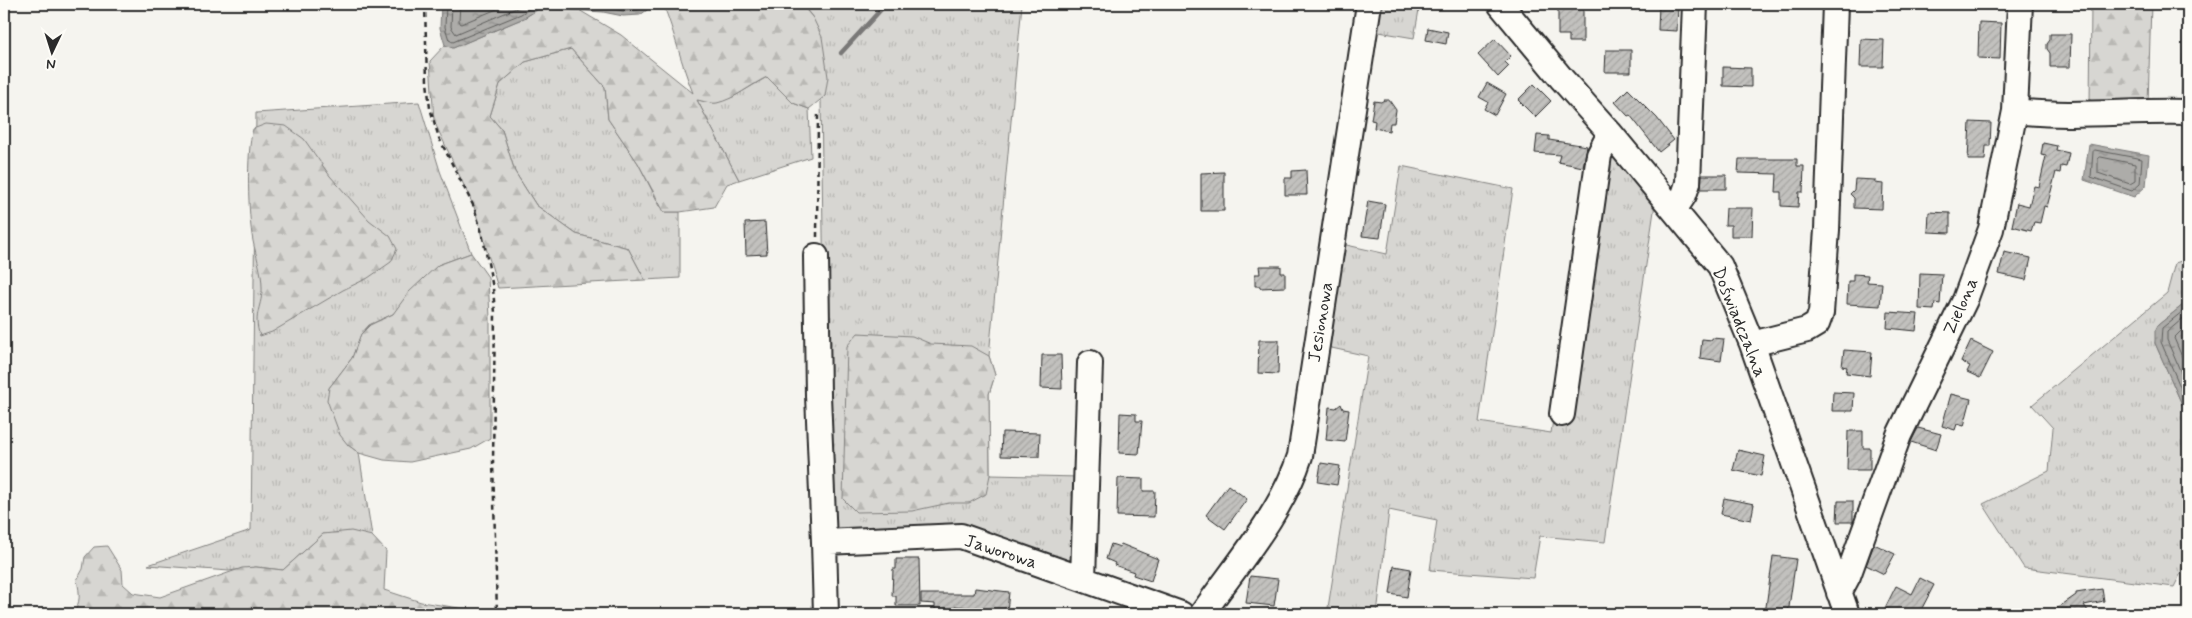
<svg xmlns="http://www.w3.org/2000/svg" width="2192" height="618" viewBox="0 0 2192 618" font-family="Mynerve,sans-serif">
<defs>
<pattern id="grass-tufts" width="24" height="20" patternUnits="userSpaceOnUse" patternTransform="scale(1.25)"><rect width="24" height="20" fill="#d7d6d2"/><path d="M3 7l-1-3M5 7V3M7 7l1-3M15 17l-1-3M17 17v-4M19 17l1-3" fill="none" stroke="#b9b8b4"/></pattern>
<pattern id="forest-firs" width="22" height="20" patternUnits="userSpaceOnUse" patternTransform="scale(1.25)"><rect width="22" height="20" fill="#d7d6d2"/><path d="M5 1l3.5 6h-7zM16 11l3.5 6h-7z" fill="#b9b8b4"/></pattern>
<pattern id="water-ripples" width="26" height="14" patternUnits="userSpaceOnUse" patternTransform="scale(1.25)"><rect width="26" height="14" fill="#adaca9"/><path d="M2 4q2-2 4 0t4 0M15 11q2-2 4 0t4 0" fill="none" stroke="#8d8c8a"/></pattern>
<pattern id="building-hatch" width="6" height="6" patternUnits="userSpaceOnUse" patternTransform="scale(1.25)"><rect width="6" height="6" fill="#c2c1be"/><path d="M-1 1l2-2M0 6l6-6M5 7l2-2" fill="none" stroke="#a7a6a3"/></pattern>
</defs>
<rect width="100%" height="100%" fill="#f5f4ef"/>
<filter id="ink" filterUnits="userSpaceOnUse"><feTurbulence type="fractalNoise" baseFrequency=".02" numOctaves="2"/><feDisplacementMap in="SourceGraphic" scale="10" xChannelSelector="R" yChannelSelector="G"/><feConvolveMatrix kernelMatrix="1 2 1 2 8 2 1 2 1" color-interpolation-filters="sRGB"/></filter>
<g filter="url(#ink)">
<path fill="url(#grass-tufts)" stroke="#81807e" d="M 802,4 L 1022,4 L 989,356 L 995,375 L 989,394 L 990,475 L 1080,477 L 1077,561 L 1066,565 L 963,532 L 837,534 L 829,525 L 827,497 L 821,99 L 825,96 L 813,18 Z
M 1376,4 L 1420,4 L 1414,38 L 1373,31 Z
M 2185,4 L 2188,4 L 2188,102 L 2181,101 Z
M 571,49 L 605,87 L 608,119 L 638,163 L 663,212 L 680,212 L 680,278 L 645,280 L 628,248 L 576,234 L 536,205 L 515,172 L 502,130 L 490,116 L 500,84 L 525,62 Z
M 767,77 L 793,103 L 809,109 L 811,157 L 739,180 L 697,100 L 715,103 L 733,97 Z
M 419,102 L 440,171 L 471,253 L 438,265 L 393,314 L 369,325 L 361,334 L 352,358 L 329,388 L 348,445 L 359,453 L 372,536 L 323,534 L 283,570 L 256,567 L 229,571 L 148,565 L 251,530 L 256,113 Z
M 1595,134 L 1655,204 L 1605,542 L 1540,536 L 1533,578 L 1430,570 L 1437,520 L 1389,510 L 1377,614 L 1327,614 L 1368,356 L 1327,347 L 1342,244 L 1387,254 L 1401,166 L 1513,189 L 1479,422 L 1551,433 Z
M 2188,259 L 2188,301 L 2158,325 L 2155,343 L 2188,418 L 2188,559 L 2174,587 L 2024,568 L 1983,504 L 2049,471 L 2053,428 L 2032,405 L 2167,293 L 2175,263 Z"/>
<path fill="url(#forest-firs)" stroke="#81807e" d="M 663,4 L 801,4 L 813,18 L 822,37 L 828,77 L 825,96 L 809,109 L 793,103 L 767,77 C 750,85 735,99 717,103 C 711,104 703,101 697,100 L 739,180 L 727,184 L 714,207 L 680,212 L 664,212 L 638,163 L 608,119 L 605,87 L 571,49 L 525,62 L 500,84 L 490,116 L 502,130 L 515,172 L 536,205 L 576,234 L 628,248 L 645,280 L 498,288 L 474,207 L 434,121 L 430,61 L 445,45 L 453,48 L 524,18 L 540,8 L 579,10 L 621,35 L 693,93 C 681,64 675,33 663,4 Z
M 2091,4 L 2151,4 L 2148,104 L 2090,106 Z
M 266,124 L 286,126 L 304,139 L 330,176 L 369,220 L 390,236 L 397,249 L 391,262 L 368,278 L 343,290 L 272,332 L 260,336 C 252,314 263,306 262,287 C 262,272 256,256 253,241 C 248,214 246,154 253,129 Z
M 471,253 L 488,277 L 490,318 L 490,438 L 471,449 L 410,462 L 384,460 L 359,453 L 348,445 L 340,435 L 327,400 L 329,388 L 352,358 L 361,334 L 370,325 L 393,314 L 409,292 L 438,265 Z
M 858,333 L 912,336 L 931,344 L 971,346 L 989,356 L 995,375 L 989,394 L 990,475 L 986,494 L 969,503 L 949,503 L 912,511 L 856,512 L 843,499 L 847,346 Z
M 351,531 L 372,536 L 386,551 L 384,590 L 421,602 L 478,611 L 483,614 L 73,614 C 81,602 80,594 77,580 L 83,569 L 85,557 L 94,547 L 107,546 L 122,570 L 123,584 L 133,593 L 160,597 L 242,568 L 256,567 L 283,570 L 323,534 Z"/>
<path fill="url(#water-ripples)" stroke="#797877" d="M 441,4 L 650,4 L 647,10 L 640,15 L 623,16 L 603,12 L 540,8 L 524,18 L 453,48 L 445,45 L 440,28 Z
M 2089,144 L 2149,155 L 2146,186 L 2134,197 L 2084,180 Z
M 2188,301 L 2188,418 L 2155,343 L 2155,331 L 2158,325 Z"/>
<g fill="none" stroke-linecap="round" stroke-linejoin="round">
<path stroke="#5f5f5d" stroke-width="1" d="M 446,4 L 445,27 L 449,40 L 453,42 L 521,14 L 537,4
M 452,4 L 451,27 L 456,34 L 526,4
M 460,4 L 459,21 L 461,24 L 509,4
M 556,4 L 603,7 L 623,11 L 638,10 L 645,4
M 2095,150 L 2142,159 L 2140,184 L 2132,191 L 2091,177 L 2093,152 Z
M 2101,157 L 2135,164 L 2135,181 L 2130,184 L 2098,173 L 2098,159 Z
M 2188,307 L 2162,328 L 2161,342 L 2188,405
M 2188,314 L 2167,332 L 2167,340 L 2188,389
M 2188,324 L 2174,338 L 2188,371"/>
<path stroke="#797877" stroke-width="4.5" d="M 841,53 L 886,4"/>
</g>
<path fill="url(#building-hatch)" stroke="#2b2b2b" d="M 1570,4 L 1583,4 L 1583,42 L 1569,42 L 1569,35 L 1558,35 L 1558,6 L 1570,6 Z
M 1659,4 L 1678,4 L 1677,31 L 1658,30 Z
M 1979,22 L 2001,23 L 2000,59 L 1978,58 Z
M 1428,28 L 1448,32 L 1446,44 L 1426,40 Z
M 2050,34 L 2071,34 L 2070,67 L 2050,67 L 2050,53 L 2047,49 L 2047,44 L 2050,40 Z
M 1495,39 L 1511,56 L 1505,62 L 1509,66 L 1498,77 L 1478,55 Z
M 1861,39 L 1884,40 L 1883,67 L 1860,67 Z
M 1606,50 L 1631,50 L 1631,72 L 1605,72 Z
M 1723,67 L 1751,68 L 1751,87 L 1723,86 Z
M 1487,83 L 1506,94 L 1495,115 L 1484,109 L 1488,102 L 1479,97 Z
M 1534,84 L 1551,101 L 1535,117 L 1518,100 Z
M 1628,89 L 1657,118 L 1674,140 L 1659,152 L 1630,115 L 1628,116 L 1615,102 Z
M 1384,100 L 1389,100 L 1396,110 L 1394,123 L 1390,123 L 1389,131 L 1374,128 L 1375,121 L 1371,120 L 1374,101 L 1381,102 Z
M 1970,122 L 1991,123 L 1990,146 L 1986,146 L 1985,160 L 1968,160 Z
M 1537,135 L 1549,136 L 1549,140 L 1587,146 L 1583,167 L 1558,162 L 1560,155 L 1535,153 Z
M 2043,143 L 2057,146 L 2056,150 L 2069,153 L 2066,167 L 2061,166 L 2060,173 L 2056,172 L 2047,207 L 2044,206 L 2040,223 L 2034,222 L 2031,231 L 2012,226 L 2017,203 L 2029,206 L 2034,186 L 2039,187 L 2046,156 L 2041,155 Z
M 1739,159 L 1797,159 L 1797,166 L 1804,166 L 1803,192 L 1799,192 L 1798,207 L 1781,206 L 1781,192 L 1776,192 L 1777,174 L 1738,173 Z
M 1306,170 L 1307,195 L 1285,195 L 1285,178 L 1292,178 L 1292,171 Z
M 1224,172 L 1224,211 L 1201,211 L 1201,173 Z
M 1702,175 L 1726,175 L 1726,189 L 1701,189 Z
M 1855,179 L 1875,180 L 1875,183 L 1883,184 L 1882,209 L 1854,208 L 1854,198 L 1850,194 L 1854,190 Z
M 1368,201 L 1385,204 L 1380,238 L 1362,236 Z
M 1726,208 L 1753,208 L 1752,236 L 1731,236 L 1731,225 L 1725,225 Z
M 1929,212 L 1950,213 L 1950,233 L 1928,232 Z
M 765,222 L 767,254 L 746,255 L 745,223 Z
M 2004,252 L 2031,258 L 2026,280 L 1999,274 Z
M 1259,266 L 1281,266 L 1281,273 L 1285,273 L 1285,287 L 1260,288 L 1260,286 L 1255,286 L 1255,274 L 1260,274 Z
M 1920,273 L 1942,274 L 1940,304 L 1935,303 L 1934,310 L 1919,309 Z
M 1853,274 L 1868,275 L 1867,282 L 1882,283 L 1880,306 L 1847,304 L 1848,281 L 1853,281 Z
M 1888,312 L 1918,314 L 1916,331 L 1887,328 Z
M 1712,338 L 1724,339 L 1721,361 L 1700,358 L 1702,339 L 1712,340 Z
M 1259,340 L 1279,340 L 1278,374 L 1258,373 Z
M 1971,341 L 1993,352 L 1980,378 L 1967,372 L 1970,366 L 1961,362 Z
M 1844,350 L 1872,352 L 1870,376 L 1846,373 L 1847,367 L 1842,366 Z
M 1042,355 L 1061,355 L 1062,389 L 1041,388 Z
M 1833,392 L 1854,393 L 1853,411 L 1832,411 Z
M 1951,394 L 1971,399 L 1964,426 L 1957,424 L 1955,430 L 1942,426 Z
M 1341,404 L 1343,409 L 1349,410 L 1345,442 L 1326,440 L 1329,407 L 1336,408 Z
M 1120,413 L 1136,414 L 1136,421 L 1142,421 L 1139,454 L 1119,453 Z
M 1918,428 L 1941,434 L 1936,450 L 1911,442 Z
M 1848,431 L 1863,431 L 1863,448 L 1870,448 L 1870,470 L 1847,470 Z
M 1002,432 L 1040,433 L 1039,457 L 1001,456 Z
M 1738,450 L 1765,456 L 1761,476 L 1733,470 Z
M 1321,463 L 1340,466 L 1337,485 L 1318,482 Z
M 1118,478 L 1143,479 L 1143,491 L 1155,491 L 1154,517 L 1117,516 Z
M 1228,485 L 1247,499 L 1225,529 L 1206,515 Z
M 1724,498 L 1754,504 L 1751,520 L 1721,514 Z
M 1838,501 L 1853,501 L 1853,522 L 1837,522 Z
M 1111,544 L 1120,547 L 1121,544 L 1158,559 L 1151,581 L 1133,575 L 1134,572 L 1114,565 L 1115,563 L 1106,559 Z
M 1874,544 L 1895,554 L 1884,574 L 1866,565 Z
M 1773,556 L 1796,559 L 1788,614 L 1765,614 Z
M 896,559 L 919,559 L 920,606 L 896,606 L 896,596 L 892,596 L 893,569 L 896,569 Z
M 1394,566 L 1411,569 L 1407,597 L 1390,594 Z
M 1250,576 L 1278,579 L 1274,606 L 1246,603 Z
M 1920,578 L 1934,585 L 1919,614 L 1897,614 L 1885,608 L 1896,586 L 1912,594 Z
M 975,588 L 1009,592 L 1007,612 L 955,606 L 955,611 L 935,611 L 935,604 L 921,603 L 921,594 L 974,594 Z
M 2102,589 L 2104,601 L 2084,605 L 2090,614 L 2071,614 L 2067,609 L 2053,611 L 2076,595 L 2076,593 Z"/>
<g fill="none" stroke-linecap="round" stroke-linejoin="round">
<defs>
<path id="minor" d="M 1500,4 L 1562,79 L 1610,133 L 1720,266 L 1752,344 L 1847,614
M 2015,111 C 2075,118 2130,110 2188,112
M 1674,210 L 1684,195 L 1688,183 L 1695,4
M 816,256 L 818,395 L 824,542
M 1752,344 L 1807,330 L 1817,324 L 1821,313 L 1827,230 L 1835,4
M 1562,414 L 1599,155 L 1610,133
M 1083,579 L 1090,363
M 1839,593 L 1848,576 L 1899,435 L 1965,300 L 1991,229 L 2015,111 L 2020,4
M 826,614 L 824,542 L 961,536 L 1181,614
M 1202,614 C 1236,565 1282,513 1300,456 L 1369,4"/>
</defs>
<use href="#minor" stroke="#2b2b2b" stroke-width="28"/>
<path stroke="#2b2b2b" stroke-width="2.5" stroke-dasharray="5 4" stroke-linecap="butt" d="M 425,4 L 427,82 L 430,108 L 439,138 L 474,207 L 482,233 L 493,288 L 495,313 L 493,462 L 497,614
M 817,237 L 818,113"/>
<use href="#minor" stroke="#fdfcf7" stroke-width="24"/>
</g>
</g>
<g text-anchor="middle" stroke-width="4" stroke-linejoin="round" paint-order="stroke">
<g font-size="18" fill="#2b2b2b" stroke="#fdfcf7">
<text transform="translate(1960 306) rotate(-66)" y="6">Zielona</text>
<text transform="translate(1320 322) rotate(-81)" y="6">Jesionowa</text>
<text transform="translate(1740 322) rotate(68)" y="6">Doświadczalna</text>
<text transform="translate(1001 551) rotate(18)" y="6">Jaworowa</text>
</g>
</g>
<rect width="2192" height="618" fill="none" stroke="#fdfcf7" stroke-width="20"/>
<rect x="10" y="10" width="2172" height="598" fill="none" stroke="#2b2b2b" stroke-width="2" filter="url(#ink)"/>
<g transform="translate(52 52) rotate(184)" stroke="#fdfcf7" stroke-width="4" paint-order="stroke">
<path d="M0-4L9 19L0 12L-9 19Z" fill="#2b2b2b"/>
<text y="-8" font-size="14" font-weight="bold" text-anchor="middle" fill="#2b2b2b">N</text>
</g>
</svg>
